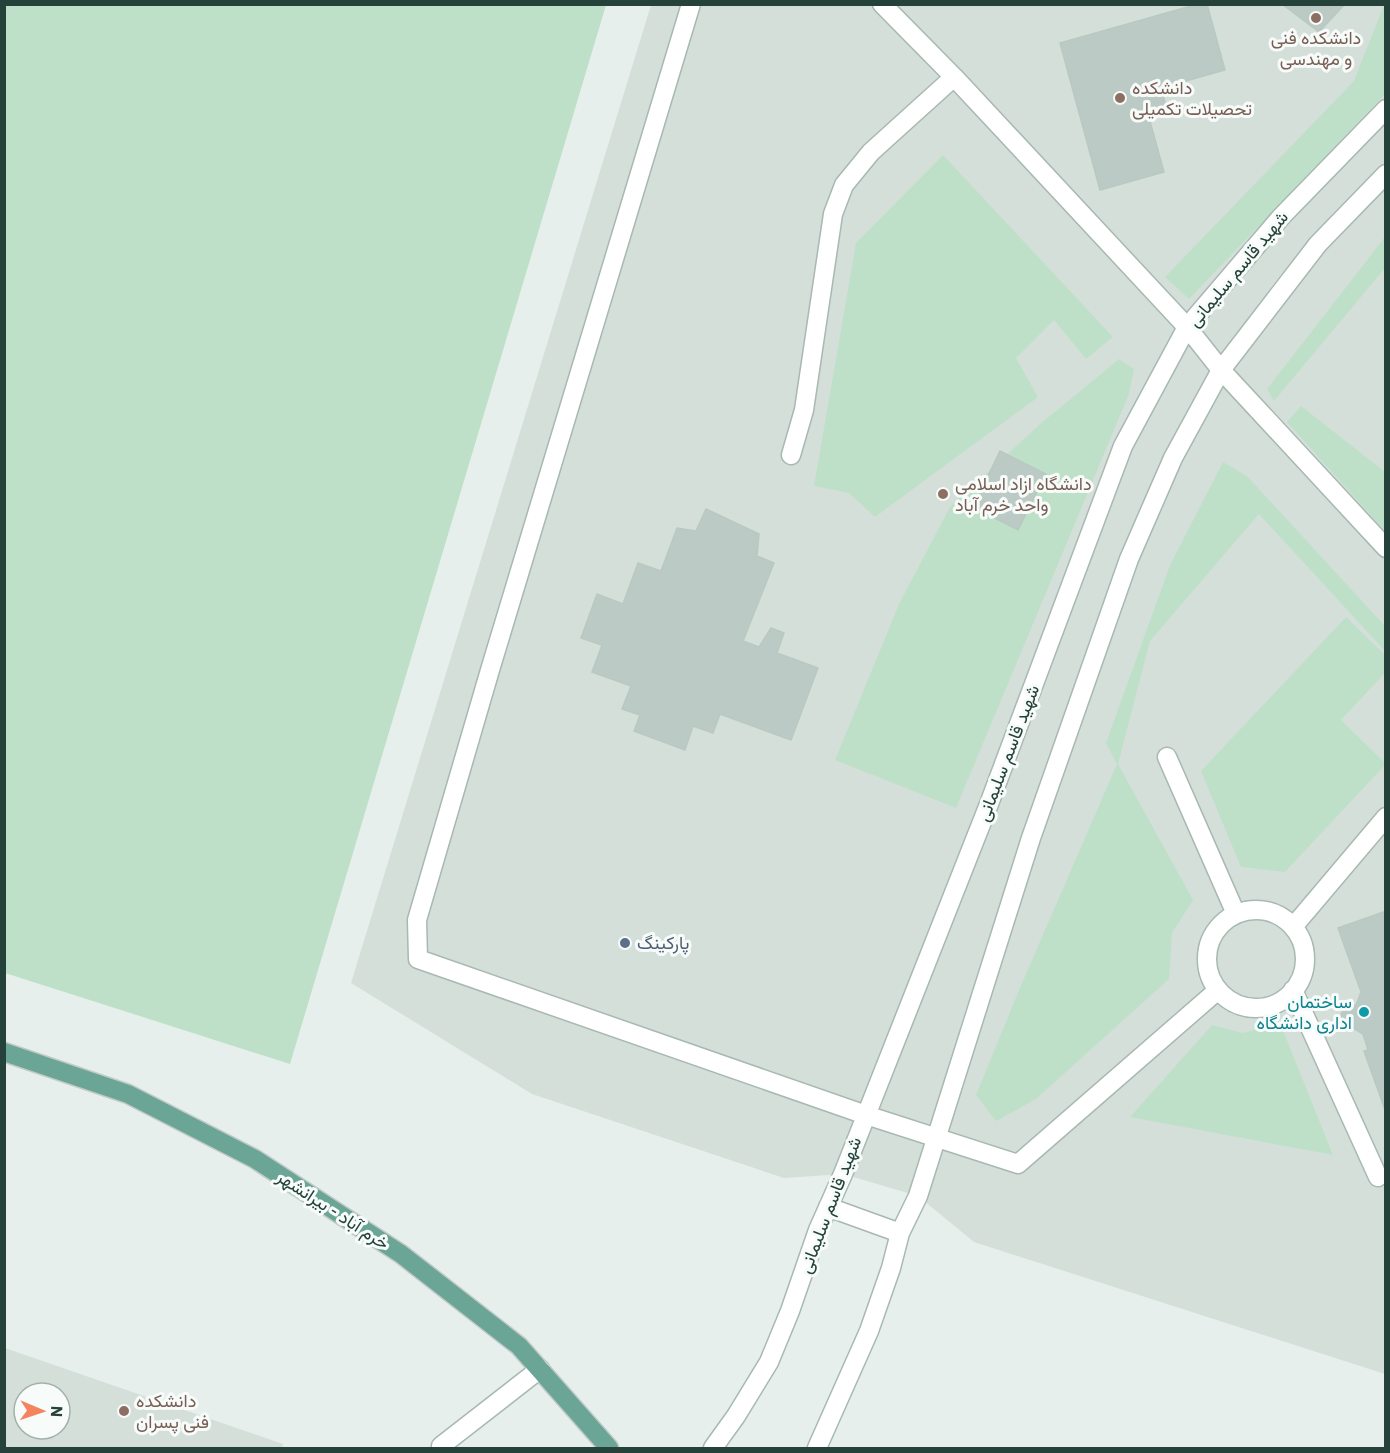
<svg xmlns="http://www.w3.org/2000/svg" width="1390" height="1453" viewBox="0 0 1390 1453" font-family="'IBM Plex Sans',Vazirmatn,sans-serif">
<rect width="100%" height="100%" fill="#e6efeb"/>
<path fill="#d4dfda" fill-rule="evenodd" d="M 651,5 L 1385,5 L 1385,1374 L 974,1242 L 918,1196 L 843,1174 L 784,1178 L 532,1094 L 351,983 Z
M 5,1348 L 283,1444 L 282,1448 L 5,1448 ZM 24,1393 L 60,1393 L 60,1429 L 24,1429 Z"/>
<path fill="#bfe0c8" d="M 5,4 L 606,5 L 290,1064 L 5,973 Z
M 1384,5 L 1386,5 L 1385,94 L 1189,299 L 1165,277 L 1354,81 Z
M 943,155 L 1113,337 L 1086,359 L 1054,320 L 1016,358 L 1038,397 L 875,517 L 849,493 L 814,486 L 856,243 Z
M 1385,237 L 1385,268 L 1274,401 L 1267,389 Z
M 1119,359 L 1134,369 L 1129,394 L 956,808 L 835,760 L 899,604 L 950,507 L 1040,424 Z
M 1301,406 L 1385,472 L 1385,531 L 1287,422 Z
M 1223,462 L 1247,476 L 1385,626 L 1385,651 L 1259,514 L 1150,641 L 1118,764 L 1193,900 L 1172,933 L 1169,979 L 1036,1099 L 996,1121 L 976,1095 L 1019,990 L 1117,764 L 1106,743 L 1170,565 Z
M 1346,617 L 1385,655 L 1385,673 L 1341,720 L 1385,763 L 1385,765 L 1285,872 L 1241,867 L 1201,771 Z
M 1280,1023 L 1333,1155 L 1130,1117 L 1212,1025 L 1243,1033 Z"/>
<path fill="#bbcac4" stroke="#b8c9c2" stroke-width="1.5" d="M 1198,4 L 1207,4 L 1225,70 L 1161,88 L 1167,109 L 1148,114 L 1164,172 L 1100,190 L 1060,43 Z
M 1282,4 L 1345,4 L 1319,32 Z
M 1000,451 L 1046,474 L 1018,530 L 973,507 Z
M 706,509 L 759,534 L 757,556 L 774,563 L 743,641 L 759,647 L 771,628 L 784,633 L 777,653 L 818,668 L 791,740 L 720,714 L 713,733 L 693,726 L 685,750 L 634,731 L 640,715 L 622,709 L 631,686 L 592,672 L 602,645 L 581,638 L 597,594 L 623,604 L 638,563 L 661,571 L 677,528 L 696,531 Z
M 1386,911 L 1386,1110 L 1385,1110 L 1364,1051 L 1368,1050 L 1363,1034 L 1338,1019 L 1347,1005 L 1356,1005 L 1361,992 L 1338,928 Z"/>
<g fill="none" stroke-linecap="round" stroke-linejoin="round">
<defs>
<path id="minor" d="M 691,4 L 490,670 L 417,920 L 418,959 L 866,1115 L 1018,1164 L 1218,990
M 882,4 L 954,77 L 1187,327 L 1221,370 L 1386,548
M 791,455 L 804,410 L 833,214 L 844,185 L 871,152 L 954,77
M 1167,757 L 1236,914
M1207 959a49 49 0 1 1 98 0a49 49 0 1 1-98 0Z
M 1293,927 L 1386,817
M 1293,990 L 1378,1177
M 828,1207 L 900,1233
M 441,1446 L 540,1369
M 713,1448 L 736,1416 L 769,1362 L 790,1311 L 818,1230 L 843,1174 L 989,804 L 1123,446 L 1187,327 L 1281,217 L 1386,109
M 817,1448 L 869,1331 L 891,1268 L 900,1233 L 918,1196 L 1031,838 L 1129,559 L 1173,458 L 1221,370 L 1318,244 L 1386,174"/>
<path id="major" d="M 4,1052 L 128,1094 L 255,1159 L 401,1254 L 519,1346 L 609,1448"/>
</defs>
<use href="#minor" stroke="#a8b8b2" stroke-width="21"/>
<use href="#major" stroke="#c2cac8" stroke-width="21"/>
<use href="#minor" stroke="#fff" stroke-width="18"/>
<use href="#major" stroke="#6aa596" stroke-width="18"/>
</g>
<g fill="#8d6e63" stroke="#f7fbf9" stroke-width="2">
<circle cx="1316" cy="18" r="6"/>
<circle cx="1120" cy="98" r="6"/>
<circle cx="943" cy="494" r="6"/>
<circle cx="124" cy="1411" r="6"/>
</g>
<circle fill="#5c6f8a" stroke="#f7fbf9" stroke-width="2" cx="625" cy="943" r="6"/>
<circle fill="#0f9aa8" stroke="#f7fbf9" stroke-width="2" cx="1364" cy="1012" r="6"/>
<g text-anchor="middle" stroke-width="6" stroke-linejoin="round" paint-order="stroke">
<g font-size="18" fill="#785e54" stroke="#f7fbf9" text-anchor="start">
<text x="1316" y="44" text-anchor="middle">دانشکده فنی<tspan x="1316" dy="21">و مهندسی</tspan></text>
<text x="1132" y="94">دانشکده<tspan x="1132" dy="21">تحصیلات تکمیلی</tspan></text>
<text x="955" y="490">دانشگاه ازاد اسلامی<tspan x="955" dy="21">واحد خرم آباد</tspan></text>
<text x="136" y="1407">دانشکده<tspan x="136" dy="21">فنی پسران</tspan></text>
</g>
<g font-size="18" fill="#24423a" stroke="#f7fbf9">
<text transform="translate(1238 269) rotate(-50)" y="6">شهید قاسم سلیمانی</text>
<text transform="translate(1008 753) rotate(-69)" y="6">شهید قاسم سلیمانی</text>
<text transform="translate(830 1205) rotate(-69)" y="6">شهید قاسم سلیمانی</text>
<text transform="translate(333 1210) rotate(33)" y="6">خرم آباد - بیرانشهر</text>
</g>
<g font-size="18" fill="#4e5e75" stroke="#f7fbf9" text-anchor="start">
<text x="637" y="949">پارکینگ</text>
</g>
<g font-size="18" fill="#0d838f" stroke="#f7fbf9" text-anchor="end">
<text x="1352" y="1008">ساختمان<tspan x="1352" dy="21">اداری دانشگاه</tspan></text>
</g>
</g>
<rect width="1390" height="1453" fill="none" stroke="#24423a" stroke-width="12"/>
<g transform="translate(42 1411) rotate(92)"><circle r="28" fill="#f7fbf9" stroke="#a3b1ad" stroke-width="1.5"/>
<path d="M0-4.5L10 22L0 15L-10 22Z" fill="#f4845f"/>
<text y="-9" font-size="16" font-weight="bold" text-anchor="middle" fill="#24423a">N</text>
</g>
</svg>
